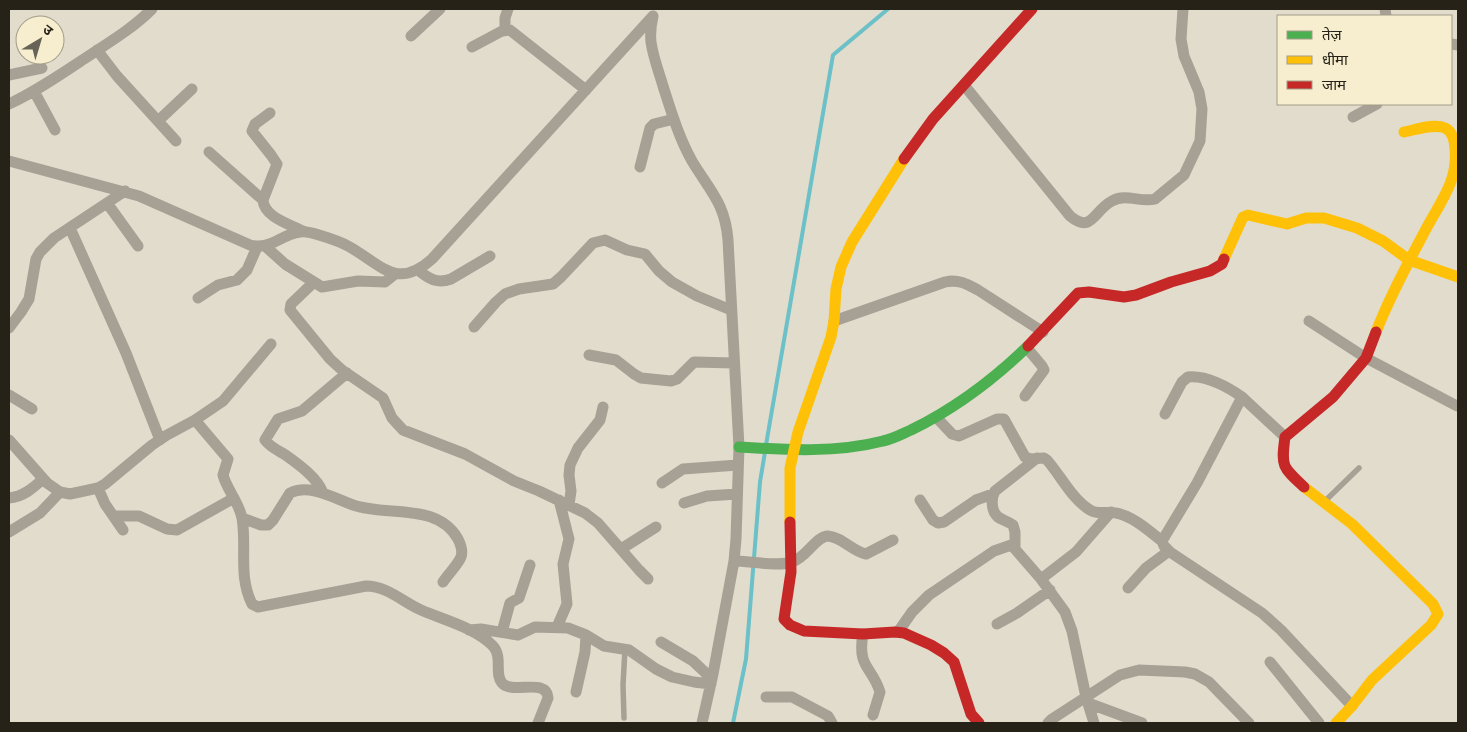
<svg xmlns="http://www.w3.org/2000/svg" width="1467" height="732" viewBox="0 0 1467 732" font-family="'Roboto Serif','Noto Sans Devanagari',serif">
<rect width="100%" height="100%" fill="#e1dccc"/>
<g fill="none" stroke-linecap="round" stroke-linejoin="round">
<path stroke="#6cc0c8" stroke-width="4" d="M 766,445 L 833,55 L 888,9
M 733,723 L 746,659 L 760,482 L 765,452"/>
<path stroke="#a7a095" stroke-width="5.5" d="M 1325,501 L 1359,468
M 624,718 L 623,685 L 625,649"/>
<path stroke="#a7a095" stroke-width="11" d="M 1385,9 L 1386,16
M 653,16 C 651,25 650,33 651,42 C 653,57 659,72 663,86 C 671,111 679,138 692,161 C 710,191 725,203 728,240 L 739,447 L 736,539 L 734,561 L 713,674 L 702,723
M 505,30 L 505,18 L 508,9
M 411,36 L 440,9
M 1451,44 L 1458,45
M 472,47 L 502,31 L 510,30 L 586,90
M 97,50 L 117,76 L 176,141
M 9,75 L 42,68
M 964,85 L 1070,216 C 1092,234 1093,211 1112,201 C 1126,193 1141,203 1155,199 L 1184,175 L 1200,141 L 1202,109 L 1199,92 L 1184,56 L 1181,39 L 1183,9
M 34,91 L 55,130
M 9,104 C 35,92 60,75 84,59 C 108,43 132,29 152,9
M 270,113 L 255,124 L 252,131 L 271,155 L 277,164 L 263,200 C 264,217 289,224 303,231
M 1353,117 L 1377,104
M 158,121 L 192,89
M 209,152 L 263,200
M 9,161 L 139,196 L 250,245 C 272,250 281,234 300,232 C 306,231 313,233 319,235 C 329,238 339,241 348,246 C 381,264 396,291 432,259 L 653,16
M 640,167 L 650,128 L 654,124 L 674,119
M 107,203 L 138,246
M 70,228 L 126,353 L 160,440
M 265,246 L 285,264 L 322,287 L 358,281 L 385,282 L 395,274
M 418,270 C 429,279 437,284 451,279 L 490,256
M 313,283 L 291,304 L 290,310 L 330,359 L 342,370 L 383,398 L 392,418 L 403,430 L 465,454 L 514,481 L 539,491 L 585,513 L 598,523 L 639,570 L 648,579
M 198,298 L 218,285 L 237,280 L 247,270 L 257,247
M 834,321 L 945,282 C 958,279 967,284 978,290 L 1043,332
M 1309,321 L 1366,358 L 1457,406
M 474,327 L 496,302 L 505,294 L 519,289 L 553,284 L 561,277 L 593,243 L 605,240 L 627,250 L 645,254 L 659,271 L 672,282 L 697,296 L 731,310
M 9,328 L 21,312 L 29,299 L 36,259 L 40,252 L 54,238 L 125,191
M 589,355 L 616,360 L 634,374 L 641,378 L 671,381 L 677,379 L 694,362 L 734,363
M 9,395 L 32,409
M 1025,396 L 1044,370 L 1042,366 L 1027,348
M 1242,397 L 1285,437
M 936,417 L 952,434 L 959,436 L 997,419 L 1004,419 L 1025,457 L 1031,459 L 1044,458 L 1047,460 C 1061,476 1072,499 1090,510 C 1097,515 1108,511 1116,513 C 1133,516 1149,531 1162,541 L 1164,546 L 1170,552 L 1262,613 L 1281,630 L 1352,706
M 195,420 L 228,459 L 223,475 C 227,490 239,502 242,518 C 247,547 238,576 252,604 L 258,607 L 263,606 L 366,586 C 387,586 403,602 421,610 C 444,620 476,628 493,646 C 503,657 494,674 502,683 C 512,695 547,677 548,698 L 538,723
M 9,440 L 47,483 L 60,492 L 70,494 L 98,488 L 105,484 L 152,445 L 167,435 L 195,420 L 223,401 L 271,344
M 1037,458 L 995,491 C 991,498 991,510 997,516 C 1001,520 1008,521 1013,525 L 1015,532 L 1015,549 L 1041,579 L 1065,612 L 1072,631 L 1086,697 L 1094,723
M 662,483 L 683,469 L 738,465
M 98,488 L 105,504 L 123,530
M 323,493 C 317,477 298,464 284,454 C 277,450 269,446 265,440 L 278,419 L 302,411 L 347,373
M 9,498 C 23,497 33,488 43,479
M 920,500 L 933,520 L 938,523 L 944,522 L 976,500 L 993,494
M 684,503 L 707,496 L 737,494
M 569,505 L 571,491 L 569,475 L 570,465 L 578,448 L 600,420 L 603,407
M 114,516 L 139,516 L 167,529 L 177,530 L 234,498
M 242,518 L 261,525 L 268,525 L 273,520 L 290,493 C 309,483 336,499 353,505 C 388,517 437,502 458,539 C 461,545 463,551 461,557 C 457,566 448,574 443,582
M 9,532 L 40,513 L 60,492
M 1162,541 L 1197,483 L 1242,397 C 1228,387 1206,375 1188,377 L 1182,382 L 1165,414
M 621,549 L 656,527
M 734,561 C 749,561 779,567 792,562 C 807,557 816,536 828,536 C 842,537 852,551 866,554 L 893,540
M 1041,579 L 1076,552 L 1111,512
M 1128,588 L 1146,568 L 1169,551
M 997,624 L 1017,613 L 1050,590
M 557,627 L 567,604 L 563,564 L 569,539 L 559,500
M 469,630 L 481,629 L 518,635 L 535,627 L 568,628 L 586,635 L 604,646 L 629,650 L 656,669 L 672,677 L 694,682 L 711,684
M 502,632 L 510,603 L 519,598 L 530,565
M 898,632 L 912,612 L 929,595 L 994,551 L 1014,544
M 863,634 C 857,668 872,666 880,692 L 873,715
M 661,642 L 693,661 L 712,679
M 1270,662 L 1319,723
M 576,692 L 585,652 L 586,635
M 766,697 L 792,697 L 828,716 L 832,723
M 1088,703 L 1142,723
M 1048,723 L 1052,719 L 1120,675 L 1139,670 L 1185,672 L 1195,674 L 1209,682 L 1249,723"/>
<path stroke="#4caf50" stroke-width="11" d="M 739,447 C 786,450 837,453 883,441 C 893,439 902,434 911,430 C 954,409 994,379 1028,346"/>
<path stroke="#ffc107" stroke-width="11" d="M 1224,259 L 1243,217 L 1248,215 L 1287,224 L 1306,218 L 1324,218 L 1357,228 L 1383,241 L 1409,260 L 1458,277
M 1376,332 C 1390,296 1408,263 1426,229 C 1434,214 1448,193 1452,178 C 1456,166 1459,134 1445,128 C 1434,123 1415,130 1404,132
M 1304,487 L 1352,524 L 1433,604 L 1438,614 L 1431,625 L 1372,680 L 1352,706 L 1336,723
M 790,522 L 790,468 L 798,432 L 831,337 L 834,321 L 836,289 L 841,267 L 852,242 L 904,159"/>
<path stroke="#c62828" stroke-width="11" d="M 904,159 L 933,119 L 1032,9
M 1028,346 L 1078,293 L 1089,292 L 1124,297 L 1136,295 L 1171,282 L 1210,271 L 1222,264 L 1224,259
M 1304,487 C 1282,467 1281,466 1285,437 L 1333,397 L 1366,358 L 1376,332
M 790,522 L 791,572 L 784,619 L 790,625 L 804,631 L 863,634 L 895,632 L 904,633 L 931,645 L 944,653 L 954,662 L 971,714 L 979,723"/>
</g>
<rect width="1467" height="732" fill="none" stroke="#262217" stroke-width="20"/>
<rect x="1277" y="15" width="175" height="90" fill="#f7eed0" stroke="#a39c86"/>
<rect x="1287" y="31" width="25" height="8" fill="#4caf50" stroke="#a39c86"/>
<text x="1322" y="40" font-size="15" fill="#262217">तेज़</text>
<rect x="1287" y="56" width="25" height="8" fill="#ffc107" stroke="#a39c86"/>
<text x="1322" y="65" font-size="15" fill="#262217">धीमा</text>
<rect x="1287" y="81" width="25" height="8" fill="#c62828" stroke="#a39c86"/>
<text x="1322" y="90" font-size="15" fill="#262217">जाम</text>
<g transform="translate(40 40) rotate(38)"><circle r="24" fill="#f7eed0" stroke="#a39c86"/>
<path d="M0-4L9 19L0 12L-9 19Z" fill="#676356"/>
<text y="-8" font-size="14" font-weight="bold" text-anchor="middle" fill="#262217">उ</text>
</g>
</svg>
